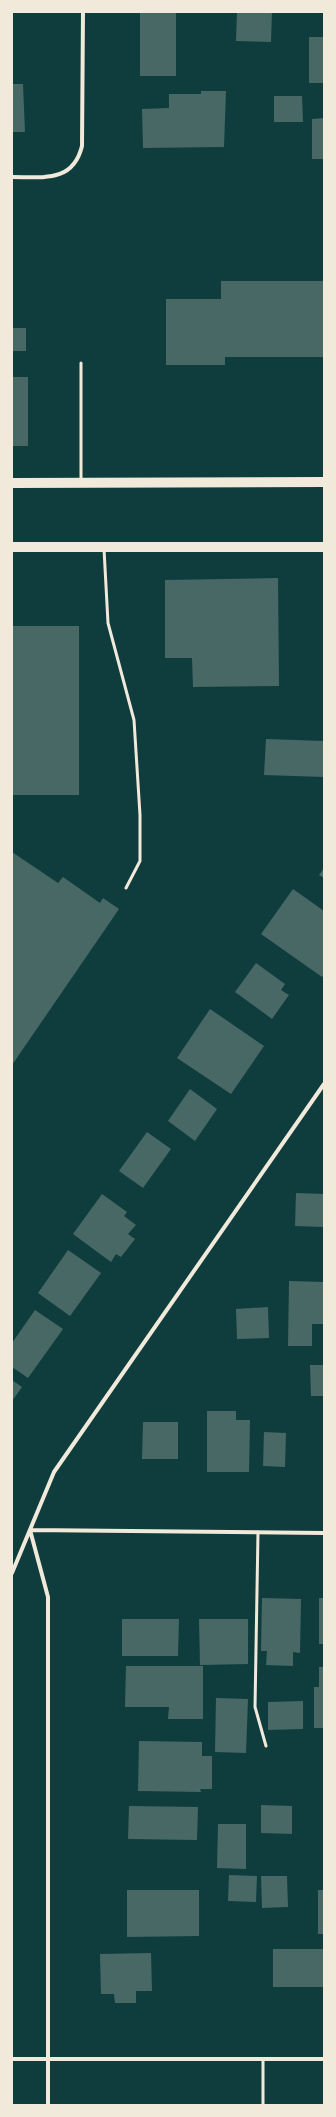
<svg xmlns="http://www.w3.org/2000/svg" width="336" height="2117" viewBox="0 0 336 2117" font-family="Rubik,sans-serif">
<rect width="100%" height="100%" fill="#0f3d3e"/>
<path fill="#486865" d="M 140,12 L 176,12 L 176,76 L 140,76 Z
M 237,12 L 272,12 L 271,42 L 236,41 Z
M 309,37 L 324,37 L 324,83 L 309,83 Z
M 12,84 L 23,84 L 25,132 L 12,132 Z
M 201,91 L 226,91 L 224,147 L 143,148 L 142,109 L 169,108 L 169,94 L 201,94 Z
M 274,96 L 302,96 L 303,122 L 274,122 Z
M 324,118 L 324,159 L 312,159 L 312,119 Z
M 221,281 L 324,281 L 324,357 L 225,357 L 225,365 L 166,365 L 166,299 L 221,299 Z
M 12,328 L 26,328 L 26,351 L 12,351 Z
M 12,377 L 28,377 L 28,446 L 12,446 Z
M 278,578 L 279,686 L 193,687 L 192,658 L 165,658 L 165,580 Z
M 12,626 L 79,626 L 79,795 L 12,795 Z
M 266,739 L 324,741 L 324,777 L 264,775 Z
M 12,852 L 58,883 L 63,877 L 100,903 L 103,898 L 119,909 L 12,1065 Z
M 324,868 L 324,878 L 319,875 Z
M 293,889 L 324,911 L 324,974 L 322,977 L 261,934 Z
M 256,963 L 285,984 L 281,990 L 289,995 L 272,1019 L 235,992 Z
M 210,1009 L 264,1046 L 231,1094 L 177,1058 Z
M 190,1089 L 217,1109 L 195,1141 L 168,1121 Z
M 147,1132 L 171,1149 L 143,1188 L 119,1171 Z
M 296,1193 L 324,1194 L 324,1227 L 295,1226 Z
M 102,1194 L 127,1212 L 124,1216 L 136,1225 L 128,1234 L 135,1239 L 121,1257 L 116,1254 L 111,1262 L 73,1234 Z
M 68,1250 L 101,1273 L 70,1316 L 38,1293 Z
M 289,1281 L 324,1282 L 324,1324 L 312,1324 L 312,1346 L 288,1346 Z
M 268,1307 L 269,1338 L 237,1339 L 236,1309 Z
M 35,1310 L 63,1329 L 28,1378 L 12,1367 L 12,1343 Z
M 310,1365 L 324,1365 L 324,1396 L 311,1396 Z
M 12,1380 L 22,1387 L 12,1401 Z
M 207,1411 L 236,1411 L 236,1420 L 250,1420 L 249,1472 L 207,1472 Z
M 143,1422 L 178,1422 L 178,1459 L 142,1459 Z
M 264,1432 L 286,1433 L 285,1467 L 263,1466 Z
M 262,1598 L 301,1599 L 300,1653 L 293,1652 L 293,1666 L 266,1665 L 267,1651 L 261,1651 Z
M 319,1598 L 324,1598 L 324,1644 L 319,1644 Z
M 122,1619 L 179,1619 L 178,1656 L 122,1656 Z
M 199,1619 L 248,1619 L 248,1664 L 200,1665 Z
M 126,1666 L 203,1666 L 203,1719 L 168,1719 L 169,1707 L 125,1707 Z
M 319,1667 L 324,1667 L 324,1728 L 314,1728 L 314,1687 L 319,1687 Z
M 216,1698 L 248,1699 L 246,1753 L 215,1752 Z
M 303,1701 L 303,1729 L 268,1730 L 268,1702 Z
M 139,1741 L 202,1742 L 202,1756 L 212,1756 L 212,1789 L 200,1789 L 201,1792 L 138,1791 Z
M 261,1805 L 292,1806 L 292,1834 L 261,1833 Z
M 129,1806 L 198,1807 L 197,1840 L 128,1839 Z
M 218,1824 L 246,1824 L 246,1869 L 217,1868 Z
M 229,1875 L 257,1876 L 256,1902 L 228,1901 Z
M 261,1876 L 287,1876 L 288,1907 L 262,1908 Z
M 127,1890 L 199,1890 L 199,1936 L 127,1937 Z
M 318,1890 L 324,1890 L 324,1934 L 318,1934 Z
M 273,1949 L 324,1949 L 324,1987 L 273,1987 Z
M 151,1953 L 152,1991 L 136,1991 L 136,2003 L 115,2003 L 114,1994 L 101,1994 L 100,1954 Z"/>
<g fill="none" stroke-linecap="round" stroke-linejoin="round">
<path stroke="#f1e9da" stroke-width="3" d="M 81,481 L 81,363
M 104,549 L 108,623 L 134,720 L 140,815 L 140,861 L 126,888
M 258,1532 L 255,1707 L 266,1746
M 263,2059 L 263,2105"/>
<path stroke="#f1e9da" stroke-width="4" d="M 12,177 C 43,177 73,183 82,146 L 83,12
M 12,1573 L 54,1472 L 324,1084
M 12,2059 L 324,2059
M 48,2105 L 48,1597 L 30,1530 L 324,1533"/>
<path stroke="#f1e9da" stroke-width="10" d="M 12,483 L 324,482
M 12,547 L 324,547"/>
</g>
<rect width="336" height="2117" fill="none" stroke="#f1e9da" stroke-width="26"/>
</svg>
